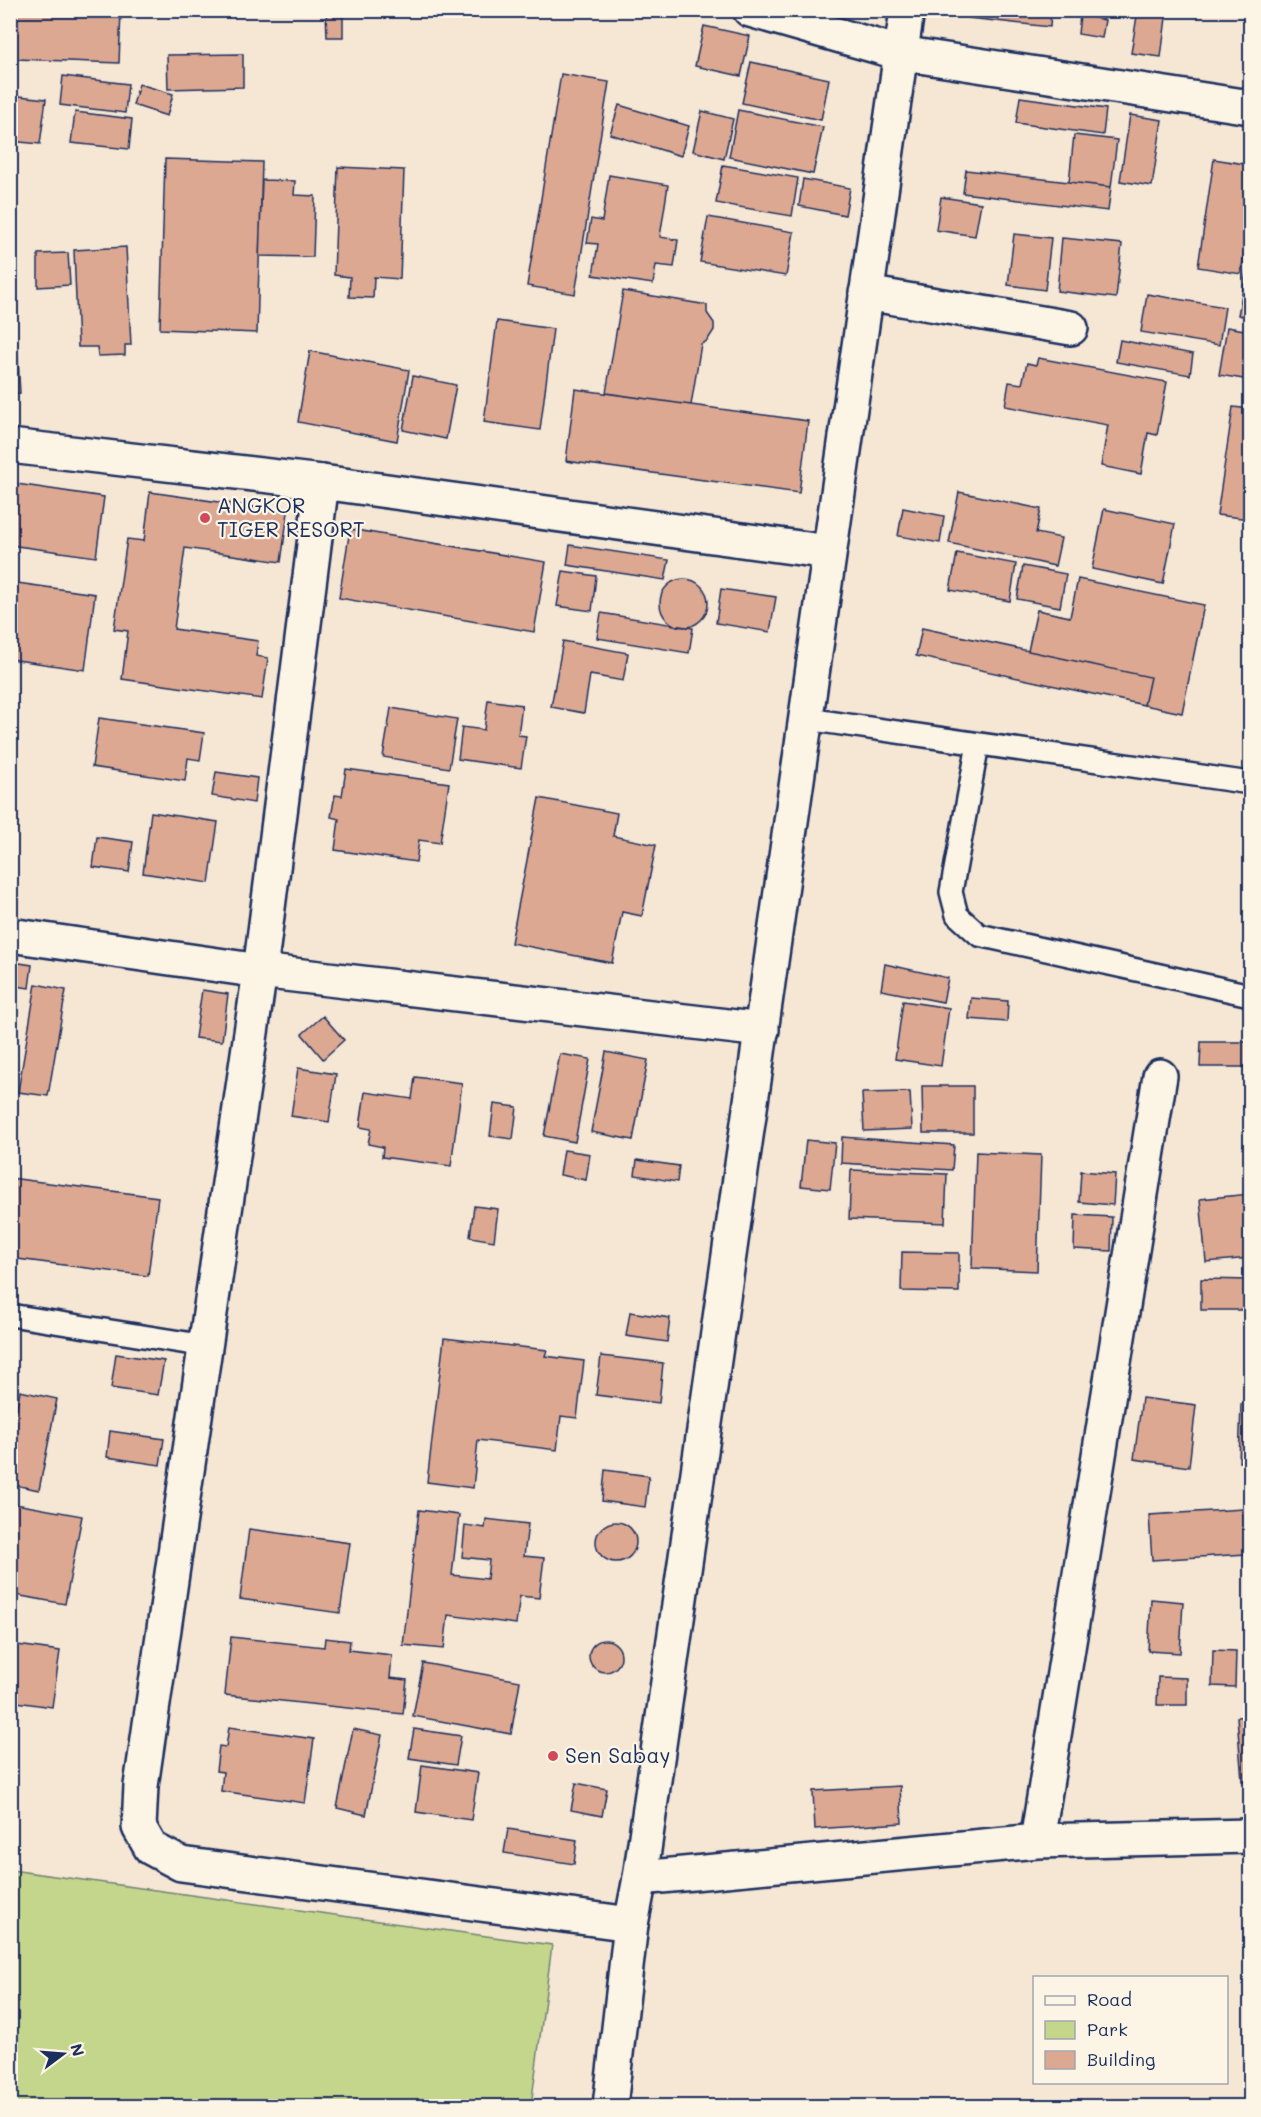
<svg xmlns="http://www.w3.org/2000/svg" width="1261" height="2117" viewBox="0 0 1261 2117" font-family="Mali,sans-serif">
<rect width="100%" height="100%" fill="#f6e6d4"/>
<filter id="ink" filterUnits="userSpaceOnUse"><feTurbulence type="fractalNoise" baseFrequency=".0167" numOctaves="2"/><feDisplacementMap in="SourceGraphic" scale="12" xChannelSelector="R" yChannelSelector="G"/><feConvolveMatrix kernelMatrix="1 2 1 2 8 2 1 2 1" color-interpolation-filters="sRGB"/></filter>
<g filter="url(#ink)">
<path fill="#c4d68b" stroke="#708274" stroke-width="1.5" d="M 11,1870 L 552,1945 L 531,2106 L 11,2106 Z"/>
<path fill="#dda891" stroke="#1b2f5e" stroke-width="1.5" d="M 18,10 L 121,10 L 119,63 L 16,59 Z
M 326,10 L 343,10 L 343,37 L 327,37 Z
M 970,10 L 1051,10 L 1050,27 L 969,18 Z
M 1138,10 L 1167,10 L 1161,57 L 1131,53 Z
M 1080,15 L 1105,20 L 1102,38 L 1078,34 Z
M 704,26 L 750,36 L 741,76 L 695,66 Z
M 243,54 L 243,87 L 168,89 L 167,55 Z
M 751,62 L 829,79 L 821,120 L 742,103 Z
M 561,74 L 609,82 L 575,294 L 527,286 Z
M 63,76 L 128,84 L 125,113 L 60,105 Z
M 139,84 L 173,94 L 167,116 L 133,105 Z
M 10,95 L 46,99 L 40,144 L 10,141 Z
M 1020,97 L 1106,109 L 1103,135 L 1016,123 Z
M 619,105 L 689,126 L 681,156 L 610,134 Z
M 738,110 L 823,127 L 813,174 L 729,157 Z
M 702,111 L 733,119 L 724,159 L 693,151 Z
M 75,112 L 132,119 L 129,149 L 71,143 Z
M 1130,115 L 1162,120 L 1152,186 L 1120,181 Z
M 1074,135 L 1117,140 L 1111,187 L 1069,182 Z
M 165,159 L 262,162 L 257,333 L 160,329 Z
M 1214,159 L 1250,165 L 1250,213 L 1241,274 L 1198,267 Z
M 723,165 L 798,178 L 792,216 L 716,203 Z
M 338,167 L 404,170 L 400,279 L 374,277 L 373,298 L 349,297 L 350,277 L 334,275 Z
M 966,170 L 1111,187 L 1108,211 L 963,193 Z
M 609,175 L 668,185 L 660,237 L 678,240 L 674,267 L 656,265 L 653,284 L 593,275 L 598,244 L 587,243 L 591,219 L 602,221 Z
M 803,179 L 850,188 L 845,215 L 799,206 Z
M 262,180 L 295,181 L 294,195 L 315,196 L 313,257 L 259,256 Z
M 941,197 L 981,203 L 975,236 L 936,230 Z
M 708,217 L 794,232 L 786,276 L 700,262 Z
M 1014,234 L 1051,238 L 1045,290 L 1008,285 Z
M 1062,238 L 1122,244 L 1116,298 L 1057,291 Z
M 126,247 L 131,345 L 125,345 L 125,355 L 98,356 L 97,347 L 78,347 L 74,250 Z
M 1250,252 L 1250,318 L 1238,315 Z
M 68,253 L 70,285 L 38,287 L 38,254 Z
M 623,291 L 707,305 L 707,313 L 714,323 L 714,330 L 707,341 L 701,344 L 691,405 L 606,393 Z
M 1147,294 L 1225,307 L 1219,345 L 1141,332 Z
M 497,321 L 553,329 L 540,430 L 484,422 Z
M 1227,327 L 1250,331 L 1250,380 L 1219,375 Z
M 1120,340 L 1193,354 L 1190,375 L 1116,362 Z
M 10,343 L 17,343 L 20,393 L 10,394 Z
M 310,351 L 409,370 L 397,441 L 298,422 Z
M 1038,358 L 1167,382 L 1157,435 L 1148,433 L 1141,474 L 1101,466 L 1108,425 L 1005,406 L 1009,382 L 1022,384 L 1027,363 L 1036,365 Z
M 413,376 L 456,385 L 446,439 L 403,430 Z
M 575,389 L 808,421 L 799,493 L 566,461 Z
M 1233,407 L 1250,409 L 1250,519 L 1217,515 Z
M 10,483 L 104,497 L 96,557 L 10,545 Z
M 150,492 L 288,512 L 281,562 L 185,548 L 174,629 L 258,641 L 256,656 L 268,658 L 262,699 L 122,679 L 128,631 L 114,629 L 127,539 L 144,541 Z
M 959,492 L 1041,509 L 1036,533 L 1061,538 L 1055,566 L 949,543 Z
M 903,508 L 944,516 L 940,543 L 898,536 Z
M 1104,509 L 1175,524 L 1163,584 L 1092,569 Z
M 350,529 L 546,562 L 534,632 L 339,598 Z
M 570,545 L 669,560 L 665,580 L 567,565 Z
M 957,553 L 1016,564 L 1010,601 L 950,590 Z
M 1023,566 L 1066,574 L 1060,607 L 1017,599 Z
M 563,571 L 596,576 L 592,611 L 557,606 Z
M 1078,579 L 1204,605 L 1182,713 L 1144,705 L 1150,677 L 1028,651 L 1037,610 L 1070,617 Z
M660 603a24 24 0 1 1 48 0a24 24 0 1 1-48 0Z
M 10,582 L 95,594 L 85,670 L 10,659 Z
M 721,589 L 776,597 L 770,632 L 716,623 Z
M 601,613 L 693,628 L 689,653 L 597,638 Z
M 922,628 L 1150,677 L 1144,705 L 916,656 Z
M 563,641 L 628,653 L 623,681 L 590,675 L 584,713 L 551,707 Z
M 488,700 L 522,705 L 518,735 L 526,736 L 521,768 L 458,759 L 462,727 L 484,730 Z
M 391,708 L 457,719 L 449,768 L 383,757 Z
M 99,718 L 204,733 L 200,760 L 188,758 L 185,781 L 92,767 Z
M 346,769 L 449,783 L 440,843 L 419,840 L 416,862 L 335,850 L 339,819 L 331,817 L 335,795 L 342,796 Z
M 216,772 L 257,778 L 254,803 L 212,796 Z
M 539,798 L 617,813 L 613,836 L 656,845 L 642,916 L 622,912 L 612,963 L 511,943 Z
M 151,812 L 218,822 L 209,883 L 143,873 Z
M 97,837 L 133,842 L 129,872 L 93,867 Z
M 13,962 L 32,965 L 29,988 L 10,985 Z
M 885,964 L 948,978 L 943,1002 L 881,990 Z
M 36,984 L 66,990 L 48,1096 L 18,1092 Z
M 202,990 L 228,994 L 222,1041 L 195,1038 Z
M 971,998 L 1008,1001 L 1007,1022 L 969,1019 Z
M 903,1001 L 949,1008 L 941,1066 L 895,1059 Z
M 323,1016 L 344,1040 L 323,1059 L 302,1034 Z
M 1201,1042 L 1250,1042 L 1250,1067 L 1200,1067 Z
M 606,1052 L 648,1060 L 633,1140 L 591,1132 Z
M 560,1054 L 590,1059 L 575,1142 L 544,1136 Z
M 298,1068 L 336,1074 L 329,1122 L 291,1116 Z
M 415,1077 L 462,1083 L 451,1166 L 382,1157 L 383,1147 L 368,1144 L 371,1129 L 360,1127 L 365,1092 L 412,1099 Z
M 922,1086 L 973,1086 L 973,1133 L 923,1133 Z
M 910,1092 L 912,1129 L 864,1131 L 862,1093 Z
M 494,1104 L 517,1107 L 513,1139 L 490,1136 Z
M 842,1137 L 954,1145 L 952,1170 L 841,1163 Z
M 806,1140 L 835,1143 L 830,1189 L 801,1186 Z
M 564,1150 L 590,1154 L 586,1180 L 560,1175 Z
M 976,1152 L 1041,1155 L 1037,1271 L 972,1268 Z
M 637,1160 L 679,1166 L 677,1182 L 635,1175 Z
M 851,1170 L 947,1174 L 945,1223 L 849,1219 Z
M 1081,1171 L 1115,1174 L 1113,1205 L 1079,1202 Z
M 10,1178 L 158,1197 L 148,1276 L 10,1258 Z
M 1250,1194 L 1250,1258 L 1206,1262 L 1200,1199 Z
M 474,1206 L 498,1209 L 494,1241 L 470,1237 Z
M 1075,1215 L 1112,1217 L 1111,1251 L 1074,1249 Z
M 902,1252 L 959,1253 L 959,1292 L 901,1291 Z
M 1201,1279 L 1250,1280 L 1250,1310 L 1201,1310 Z
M 630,1312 L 670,1318 L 667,1342 L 626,1336 Z
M 444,1338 L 547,1350 L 545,1356 L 584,1361 L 577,1418 L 561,1416 L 557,1450 L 478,1440 L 473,1488 L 427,1482 Z
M 116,1354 L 164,1361 L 158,1395 L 111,1388 Z
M 601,1356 L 663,1363 L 659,1403 L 596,1395 Z
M 20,1391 L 57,1399 L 39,1490 L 10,1484 L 10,1442 Z
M 1142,1398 L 1196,1405 L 1189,1467 L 1134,1459 Z
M 1241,1404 L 1250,1405 L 1250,1463 L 1239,1462 Z
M 110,1431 L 164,1439 L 160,1465 L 107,1457 Z
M 605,1470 L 649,1476 L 645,1507 L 602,1501 Z
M 10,1503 L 82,1516 L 65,1604 L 10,1594 Z
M 1243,1509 L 1246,1554 L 1152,1560 L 1149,1515 Z
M 419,1510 L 459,1515 L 452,1575 L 487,1579 L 489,1560 L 462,1557 L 465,1525 L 485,1528 L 486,1519 L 528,1524 L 524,1556 L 544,1558 L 539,1598 L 520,1596 L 516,1624 L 448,1615 L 444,1649 L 403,1645 Z
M596 1542a20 20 0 1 1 40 0a20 20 0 1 1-40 0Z
M 249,1529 L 350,1543 L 340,1613 L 240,1599 Z
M 1151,1599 L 1183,1602 L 1180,1653 L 1148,1651 Z
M 231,1637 L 324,1647 L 325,1638 L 350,1641 L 349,1650 L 392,1655 L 390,1678 L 407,1680 L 403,1714 L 225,1695 Z
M589 1656a16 16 0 1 1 32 0a16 16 0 1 1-32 0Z
M 10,1644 L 60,1651 L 52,1707 L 10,1701 Z
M 1213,1650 L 1236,1651 L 1235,1687 L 1212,1686 Z
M 423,1663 L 520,1681 L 511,1734 L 413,1716 Z
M 1158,1677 L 1187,1678 L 1187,1705 L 1157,1705 Z
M 1250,1716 L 1250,1781 L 1242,1781 L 1237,1717 Z
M 229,1727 L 314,1739 L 305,1803 L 221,1791 L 223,1772 L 216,1771 L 219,1746 L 226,1747 Z
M 353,1729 L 382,1735 L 366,1815 L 337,1808 Z
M 414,1729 L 461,1736 L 456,1765 L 409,1758 Z
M 422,1765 L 478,1773 L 471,1820 L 416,1812 Z
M 576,1783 L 607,1789 L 602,1816 L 571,1810 Z
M 900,1786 L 902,1823 L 815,1829 L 813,1791 Z
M 508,1829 L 577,1840 L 574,1864 L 504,1853 Z"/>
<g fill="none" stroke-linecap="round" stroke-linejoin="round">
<defs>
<path id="lane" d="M 807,719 L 1250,783
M 978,744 L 951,892 L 957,915 L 979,935 L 1250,995
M 10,1315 L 206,1346"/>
<path id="street" d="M 750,10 L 900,53 L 1250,107
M 866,293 L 1071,328
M 322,482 L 260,971 L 141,1786 L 139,1827 L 151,1848 L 181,1864 L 631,1924
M 10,935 L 260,971 L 762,1030
M 1037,1841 L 1160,1076
M 640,1878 L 1037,1841 L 1250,1836"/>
<path id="secondary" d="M 10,446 L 322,482 L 829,552
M 610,2106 L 631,1924 L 640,1878 L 907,10"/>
</defs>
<use href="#lane" stroke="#1b2f5e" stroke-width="26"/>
<use href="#street" stroke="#1b2f5e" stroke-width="38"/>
<use href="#secondary" stroke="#1b2f5e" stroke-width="38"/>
<use href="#lane" stroke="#fcf5e5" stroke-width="21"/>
<use href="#street" stroke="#fcf5e5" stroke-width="33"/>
<use href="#secondary" stroke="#fcf5e5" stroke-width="33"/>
</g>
</g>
<g fill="#d1495b" stroke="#fcf5e5" stroke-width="2">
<circle cx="205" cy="518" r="6"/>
<circle cx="553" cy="1756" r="6"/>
</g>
<g text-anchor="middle" stroke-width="4.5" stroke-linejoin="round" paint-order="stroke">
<g font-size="21" fill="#1b2f5e" stroke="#fcf5e5" text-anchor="start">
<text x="217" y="513">ANGKOR<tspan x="217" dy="24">TIGER RESORT</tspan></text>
<text x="565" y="1763">Sen Sabay</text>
</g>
</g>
<rect width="1261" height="2117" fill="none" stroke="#fcf5e5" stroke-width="36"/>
<rect x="18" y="18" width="1225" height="2081" fill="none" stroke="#1b2f5e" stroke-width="2" filter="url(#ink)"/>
<rect x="1033" y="1976" width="195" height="108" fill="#fcf5e5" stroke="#a2a6af" stroke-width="1.5"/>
<rect x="1045" y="1996" width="30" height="9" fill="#fcf5e5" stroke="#a2a6af" stroke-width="1.5"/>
<text x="1087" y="2006" font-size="18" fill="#1b2f5e">Road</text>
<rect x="1045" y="2021" width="30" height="18" fill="#c4d68b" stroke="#a2a6af" stroke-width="1.5"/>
<text x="1087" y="2036" font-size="18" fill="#1b2f5e">Park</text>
<rect x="1045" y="2051" width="30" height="18" fill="#dda891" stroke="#a2a6af" stroke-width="1.5"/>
<text x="1087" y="2066" font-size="18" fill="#1b2f5e">Building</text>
<g transform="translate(63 2054) rotate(74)" stroke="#fcf5e5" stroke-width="4.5" paint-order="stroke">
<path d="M0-4.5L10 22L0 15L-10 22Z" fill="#1b2f5e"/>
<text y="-9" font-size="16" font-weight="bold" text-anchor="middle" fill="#1b2f5e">N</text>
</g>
</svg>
